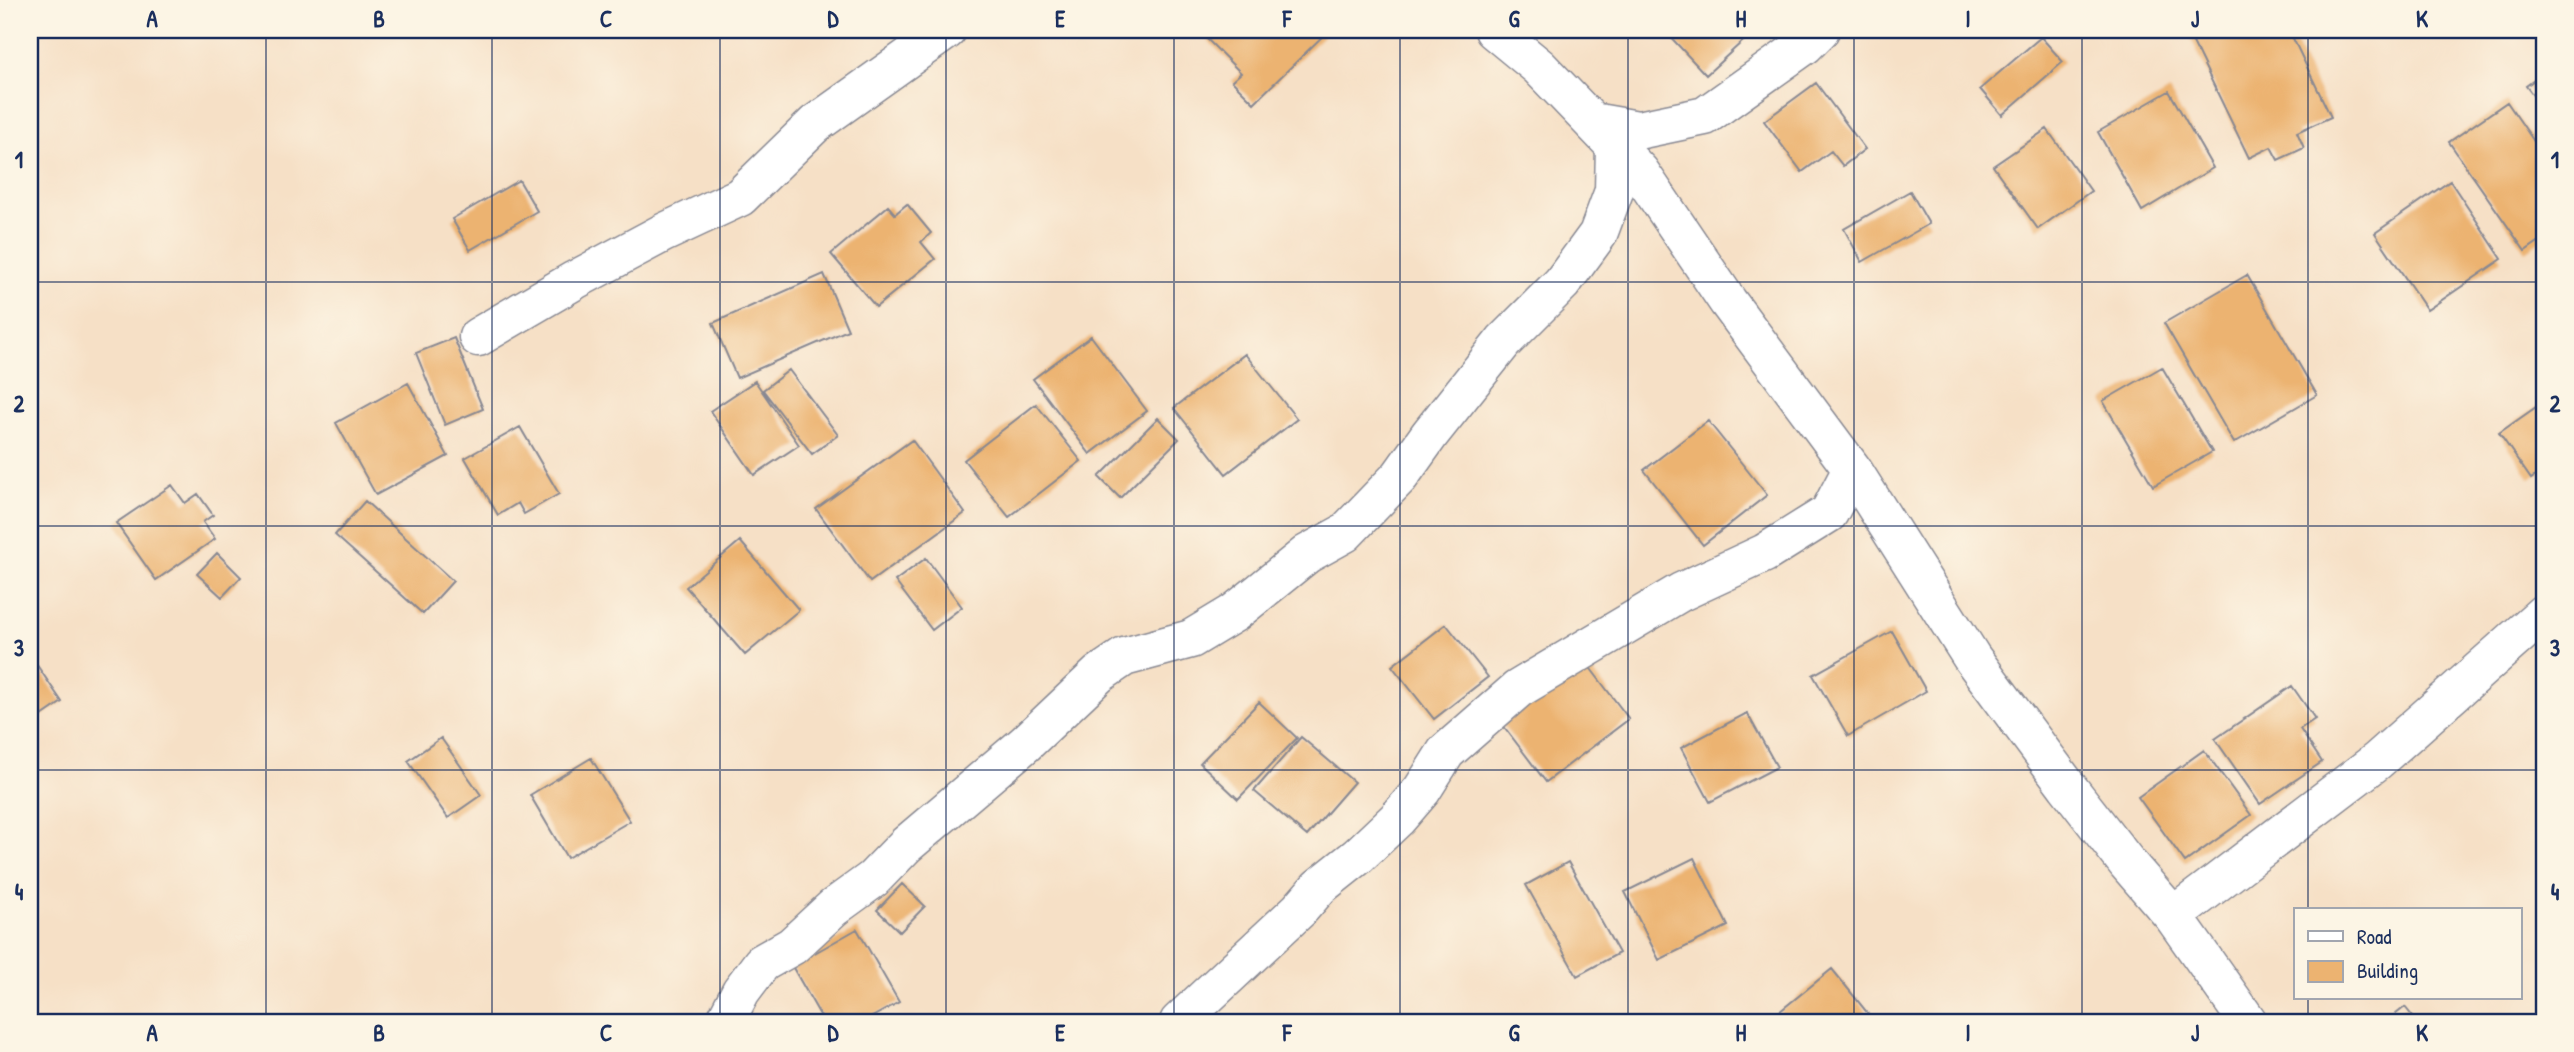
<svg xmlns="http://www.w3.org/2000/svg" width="2574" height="1052" viewBox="0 0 2574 1052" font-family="'Patrick Hand',sans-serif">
<rect width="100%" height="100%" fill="#fcf5e5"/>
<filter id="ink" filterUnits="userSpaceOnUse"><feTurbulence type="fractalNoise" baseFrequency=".0143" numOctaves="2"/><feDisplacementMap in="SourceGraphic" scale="14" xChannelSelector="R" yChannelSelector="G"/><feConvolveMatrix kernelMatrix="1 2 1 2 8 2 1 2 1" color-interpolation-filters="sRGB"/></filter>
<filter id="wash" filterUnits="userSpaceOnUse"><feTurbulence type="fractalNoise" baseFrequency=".00686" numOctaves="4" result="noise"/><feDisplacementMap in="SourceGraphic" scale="28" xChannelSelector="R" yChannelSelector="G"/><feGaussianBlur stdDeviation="1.57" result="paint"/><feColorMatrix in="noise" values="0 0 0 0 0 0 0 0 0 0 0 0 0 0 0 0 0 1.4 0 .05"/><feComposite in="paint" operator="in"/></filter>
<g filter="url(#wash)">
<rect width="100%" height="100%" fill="#f6e0c6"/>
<g id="blocks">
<path fill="#ecb371" d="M 1198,30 L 1329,30 L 1254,103 L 1232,81 L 1241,73 Z
M 1664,30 L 1755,30 L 1706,75 Z
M 2187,30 L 2289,30 L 2331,117 L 2297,132 L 2304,148 L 2278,160 L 2271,147 L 2249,158 Z
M 2041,37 L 2063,62 L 2002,115 L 1980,89 Z
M 2544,73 L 2544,110 L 2526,86 Z
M 1816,83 L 1865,149 L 1843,166 L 1831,151 L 1802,172 L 1764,121 Z
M 2169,91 L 2213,168 L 2142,211 L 2098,132 Z
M 2507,102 L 2544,156 L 2544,238 L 2525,251 L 2449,142 Z
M 2047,129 L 2091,191 L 2038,229 L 1993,166 Z
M 519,180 L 537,211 L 470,250 L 452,219 Z
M 2450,181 L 2502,259 L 2427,310 L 2375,233 Z
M 1910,191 L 1929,224 L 1862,262 L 1844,229 Z
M 907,204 L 931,233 L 921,242 L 935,259 L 876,307 L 831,254 L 888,206 L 895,214 Z
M 824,274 L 848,330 L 737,378 L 713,323 Z
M 2247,275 L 2317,395 L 2234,443 L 2164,323 Z
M 1091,336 L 1147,411 L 1090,454 L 1033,379 Z
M 454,338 L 483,409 L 445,425 L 416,353 Z
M 1245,354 L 1297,419 L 1226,474 L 1174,408 Z
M 2162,367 L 2212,452 L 2153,486 L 2103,401 Z
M 789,370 L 838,435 L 812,454 L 763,390 Z
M 755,381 L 799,445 L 754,475 L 710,411 Z
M 408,383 L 448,456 L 376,495 L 336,423 Z
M 1036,404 L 1081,461 L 1009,517 L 964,460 Z
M 2539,405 L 2544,412 L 2544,470 L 2531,479 L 2499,433 Z
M 1158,418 L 1179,439 L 1120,498 L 1099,477 Z
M 1708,421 L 1767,495 L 1703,545 L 1644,470 Z
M 520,427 L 559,494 L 524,514 L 518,503 L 498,515 L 465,458 Z
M 912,440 L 965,513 L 870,582 L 816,509 Z
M 172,485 L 185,503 L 198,494 L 213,515 L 203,522 L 215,539 L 156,580 L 116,523 Z
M 365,501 L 453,581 L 423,614 L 335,535 Z
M 740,541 L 799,610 L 745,655 L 686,587 Z
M 217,553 L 241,577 L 222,597 L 197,574 Z
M 926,558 L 962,607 L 932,630 L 895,581 Z
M 1446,624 L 1488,677 L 1434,719 L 1392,666 Z
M 1892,631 L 1926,691 L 1848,736 L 1813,675 Z
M 30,655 L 62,702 L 30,724 Z
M 1585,661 L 1629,719 L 1546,782 L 1502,724 Z
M 2292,686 L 2315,719 L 2300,729 L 2322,762 L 2260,804 L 2215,739 Z
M 1259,702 L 1297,738 L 1238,799 L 1200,763 Z
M 1747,713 L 1777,767 L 1710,802 L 1681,748 Z
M 1301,737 L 1354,782 L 1307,836 L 1254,791 Z
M 441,738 L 481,795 L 448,818 L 408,761 Z
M 2204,750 L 2251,815 L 2185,862 L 2138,797 Z
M 591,758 L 630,821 L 567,858 L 530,795 Z
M 1694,858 L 1728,926 L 1659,960 L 1625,892 Z
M 1568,862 L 1619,953 L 1577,976 L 1526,885 Z
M 902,884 L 925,906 L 900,932 L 877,910 Z
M 857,929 L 899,1002 L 863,1022 L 824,1022 L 792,966 Z
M 1832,969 L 1874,1021 L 1786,1022 L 1779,1012 Z
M 2405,1007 L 2417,1022 L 2386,1022 Z"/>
</g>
</g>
<g filter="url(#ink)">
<use href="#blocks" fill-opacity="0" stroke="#888892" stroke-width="2"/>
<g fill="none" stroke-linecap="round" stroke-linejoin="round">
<defs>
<path id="minor" d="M 1494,30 L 1539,67 L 1640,172 L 1728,302 L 1852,469 L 1972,658 L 2067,786 L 2127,863 L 2173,916 L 2248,1022
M 1592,122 L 1638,130 L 1705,116 L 1805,45 L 1820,30
M 478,337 L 575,280 L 663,233 L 740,197 L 815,124 L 947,30
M 2173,916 L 2377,761 L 2544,613
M 725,1022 L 741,991 L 762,963 L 792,946 L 833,908 L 873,879 L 906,845 L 1025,744 L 1099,674 L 1124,657 L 1191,639 L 1234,613 L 1307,554 L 1345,533 L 1400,476 L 1430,434 L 1504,341 L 1562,283 L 1598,234 L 1614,191 L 1615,146
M 1179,1022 L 1299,910 L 1319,887 L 1358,856 L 1397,819 L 1422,790 L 1446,752 L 1518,689 L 1681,592 L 1765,553 L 1829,513 L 1852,469"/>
</defs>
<use href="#minor" stroke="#888892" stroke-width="41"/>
<use href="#minor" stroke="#fff" stroke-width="38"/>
</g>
</g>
<path fill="none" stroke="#1b2f5e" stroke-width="2" stroke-opacity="0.55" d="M 266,30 L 266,1022M 492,30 L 492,1022M 720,30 L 720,1022M 946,30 L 946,1022M 1174,30 L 1174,1022M 1400,30 L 1400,1022M 1628,30 L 1628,1022M 1854,30 L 1854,1022M 2082,30 L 2082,1022M 2308,30 L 2308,910M 30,282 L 2544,282M 30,526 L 2544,526M 30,770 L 2544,770M 2308,998 L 2308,1022"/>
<rect width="2574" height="1052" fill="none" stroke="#fcf5e5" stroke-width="77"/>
<rect x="2294" y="908" width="228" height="91" fill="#fcf5e5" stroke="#a2a6af" stroke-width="2"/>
<rect x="2308" y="931" width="35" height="10" fill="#ffffff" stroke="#a2a6af" stroke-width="2"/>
<text x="2357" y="944" font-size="21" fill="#1b2f5e">Road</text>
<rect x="2308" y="961" width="35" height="21" fill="#ecb371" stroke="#a2a6af" stroke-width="2"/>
<text x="2357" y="978" font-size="21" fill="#1b2f5e">Building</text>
<rect x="38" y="38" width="2498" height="976" fill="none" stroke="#1b2f5e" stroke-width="2.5"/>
<g font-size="23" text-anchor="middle" font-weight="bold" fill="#1b2f5e">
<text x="152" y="27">A</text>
<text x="379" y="27">B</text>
<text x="606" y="27">C</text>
<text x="833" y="27">D</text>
<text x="1060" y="27">E</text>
<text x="1287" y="27">F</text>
<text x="1514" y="27">G</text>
<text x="1741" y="27">H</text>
<text x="1968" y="27">I</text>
<text x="2195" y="27">J</text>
<text x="2422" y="27">K</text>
<text x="19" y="168">1</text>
<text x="2555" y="168">1</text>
<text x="19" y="412">2</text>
<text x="2555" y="412">2</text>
<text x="19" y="656">3</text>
<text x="2555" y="656">3</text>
<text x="19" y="900">4</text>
<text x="2555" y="900">4</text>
<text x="152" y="1041">A</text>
<text x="379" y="1041">B</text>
<text x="606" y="1041">C</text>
<text x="833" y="1041">D</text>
<text x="1060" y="1041">E</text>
<text x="1287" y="1041">F</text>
<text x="1514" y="1041">G</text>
<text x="1741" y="1041">H</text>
<text x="1968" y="1041">I</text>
<text x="2195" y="1041">J</text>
<text x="2422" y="1041">K</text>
</g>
</svg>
